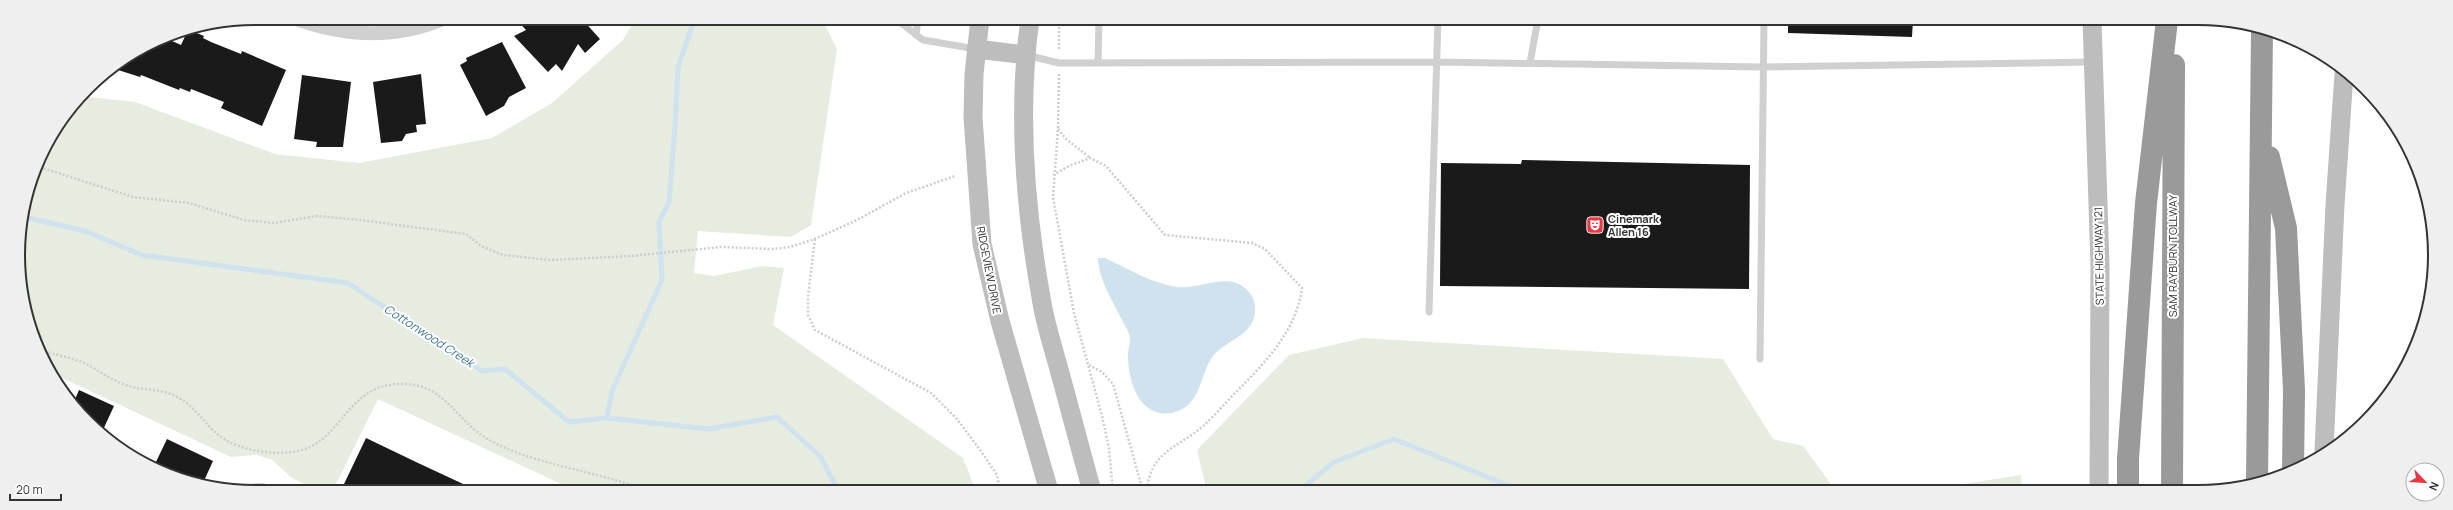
<svg xmlns="http://www.w3.org/2000/svg" width="2453" height="510" viewBox="0 0 2453 510" font-family="Manrope,sans-serif">
<rect width="100%" height="100%" fill="#fff"/>
<path fill="#e6ecdf" d="M 636,18 L 822,19 L 837,49 L 811,225 L 791,237 L 698,231 L 694,273 L 714,276 L 762,266 L 784,268 L 773,325 L 963,458 L 976,491 L 574,490 L 378,399 L 333,490 L 316,490 L 292,478 L 272,460 L 257,455 L 231,457 L 56,375 L 31,331 L 18,240 L 36,164 L 82,96 L 135,102 L 275,154 L 359,163 L 492,138 L 552,103 L 623,40 Z
M 1363,338 L 1723,359 L 1773,439 L 1803,446 L 1836,491 L 1207,491 L 1197,450 L 1289,355 Z
M 2021,475 L 2022,491 L 1920,491 Z"/>
<path fill="#cfe2ee" d="M 1098,258 L 1105,258 C 1127,268 1153,284 1177,287 C 1199,290 1226,272 1245,288 C 1254,296 1257,306 1254,318 C 1248,337 1224,342 1213,356 C 1202,371 1202,392 1188,405 C 1181,411 1170,415 1160,413 C 1135,408 1128,376 1128,354 C 1128,349 1130,344 1130,339 C 1130,334 1126,327 1123,322 C 1114,303 1098,279 1098,258 Z"/>
<g fill="none" stroke-linecap="round" stroke-linejoin="round">
<path stroke="#cfe2ee" stroke-width="5" d="M 24,217 L 85,231 L 142,255 L 348,283 L 482,371 L 505,369 L 569,422 L 607,418 L 708,429 L 777,417 L 820,456 L 838,490
M 607,418 L 612,391 L 662,280 L 659,222 L 669,202 L 675,127 L 678,67 L 695,18
M 1299,491 L 1334,462 L 1394,439 L 1522,491"/>
</g>
<path fill="#1a1a1a" d="M 515,18 L 581,18 L 600,39 L 585,53 L 578,44 L 562,71 L 556,64 L 548,72 L 514,36 L 526,30 Z
M 1788,20 L 1913,20 L 1912,37 L 1788,33 Z
M 192,31 L 204,36 L 203,38 L 211,42 L 241,54 L 242,51 L 286,70 L 262,126 L 221,108 L 224,102 L 191,89 L 190,92 L 180,88 L 179,90 L 141,75 L 140,77 L 115,69 L 163,37 L 181,45 L 187,32 Z
M 502,42 L 526,88 L 509,97 L 504,106 L 486,116 L 460,65 L 467,61 L 466,58 Z
M 421,74 L 426,124 L 416,125 L 417,132 L 406,134 L 402,141 L 381,143 L 373,82 Z
M 302,75 L 351,82 L 343,147 L 316,147 L 317,142 L 294,139 Z
M 1522,160 L 1750,165 L 1749,289 L 1440,286 L 1441,163 L 1521,164 Z
M 79,390 L 114,406 L 102,432 L 77,411 L 73,404 Z
M 366,438 L 416,462 L 476,490 L 356,490 L 344,484 Z
M 167,439 L 213,461 L 203,483 L 154,466 Z"/>
<g fill="none" stroke-linecap="round" stroke-linejoin="round">
<path stroke="#cdcdcd" stroke-width="2.5" stroke-dasharray="2 2" stroke-linecap="butt" d="M 1059,19 L 1059,51
M 1059,74 L 1058,129 L 1053,197 L 1074,313 L 1102,416 L 1109,448 L 1113,491
M 1058,129 L 1066,139 L 1089,157
M 36,166 L 133,197 L 189,203 L 244,220 L 274,223 L 317,216 L 360,220 L 466,234 L 481,246 L 503,255 L 551,260 L 631,256 L 721,247 L 772,249 L 790,247 L 815,239 L 857,220 L 906,193 L 955,176
M 1053,175 L 1069,166 L 1090,158 L 1106,166 L 1165,235 L 1252,243 L 1265,249 L 1302,288 C 1296,332 1264,364 1234,394 C 1224,405 1213,417 1202,427 C 1177,448 1150,452 1147,491
M 815,239 L 808,296 L 808,315 L 815,330 L 931,393 L 957,419 L 983,454 L 997,475 L 1000,491
M 41,350 C 55,355 70,357 84,363 C 98,370 111,380 126,385 C 142,391 158,388 173,395 C 193,403 201,420 216,433 C 237,452 282,458 308,448 C 345,432 350,382 405,384 C 444,385 455,418 483,436 C 525,464 596,470 645,490
M 1089,365 L 1102,372 L 1113,384 L 1143,491"/>
<path stroke="#d0d0d0" stroke-width="7" d="M 896,19 L 923,40 L 976,49
M 916,35 L 918,19
M 1026,55 L 1059,63 L 1436,62 L 1763,67 L 2093,62
M 1098,62 L 1099,19
M 1530,63 L 1538,19
M 1429,312 L 1438,19
M 1760,359 L 1764,20"/>
<path stroke="#d0d0d0" stroke-width="14" d="M 293,18 C 342,36 395,40 445,18
M 256,490 L 262,490"/>
<path stroke="#bdbdbd" stroke-width="19" d="M 980,19 L 974,74 L 973,117 L 982,244 L 1000,321 L 1049,491
M 1030,19 C 1017,112 1025,210 1042,303 C 1046,327 1054,350 1060,373 C 1071,413 1081,452 1092,491
M 2092,20 L 2100,265 L 2099,491
M 976,49 L 1026,55
M 2324,451 L 2335,205 L 2344,74"/>
<path stroke="#9a9a9a" stroke-width="22" d="M 2269,157 L 2286,228 L 2294,390 L 2293,471
M 2257,481 L 2262,31
M 2128,491 L 2128,459 L 2146,203 L 2167,20
M 2172,491 L 2174,65"/>
</g>
<defs>
<symbol id="theatre-square" viewBox="-11 -11 22 22"><rect x="-9" y="-9" width="18" height="18" rx="4" fill="#e63946" stroke="#fff"/><path d="M-5-5.5Q0-4 5-5.5V0Q5 5 0 6Q-5 5-5 0ZM-3.3-2.5H-1v1.5H-3.3ZM1-2.5H3.3v1.5H1ZM-2.8 1Q0 5.5 2.8 1Z" fill="#fff"/></symbol>
</defs>
<g fill-rule="evenodd">
<use href="#theatre-square" x="1585" y="215" width="20" height="20"/>
</g>
<g text-anchor="middle" stroke-width="4" stroke-linejoin="round" paint-order="stroke">
<g font-size="11" font-weight="bold" fill="#333" stroke="#fff" text-anchor="start">
<text x="1608" y="223">Cinemark<tspan x="1608" dy="13">Allen 16</tspan></text>
</g>
<g font-size="11" fill="#333" stroke="#fff">
<text transform="translate(2099 256) rotate(-91)" y="4">STATE HIGHWAY 121</text>
<text transform="translate(2173 256) rotate(-90)" y="4">SAM RAYBURN TOLLWAY</text>
<text transform="translate(989 270) rotate(79)" y="4">RIDGEVIEW DRIVE</text>
</g>
<g font-size="12" font-style="italic" fill="#3f7597" stroke="#fff">
<text transform="translate(429 336) rotate(33)" y="4">Cottonwood Creek</text>
</g>
</g>
<path d="M0 0H2453V510H0ZM255 25H2198A230 230 0 0 1 2428 255V255A230 230 0 0 1 2198 485H255A230 230 0 0 1 25 255V255A230 230 0 0 1 255 25Z" fill="#efefef" fill-rule="evenodd"/>
<path fill="none" stroke="#333" stroke-width="2" d="M255 25H2198A230 230 0 0 1 2428 255V255A230 230 0 0 1 2198 485H255A230 230 0 0 1 25 255V255A230 230 0 0 1 255 25Z"/>
<g transform="translate(2425 482) rotate(115)"><circle r="19" fill="#ffffff" stroke="#adadad"/>
<path d="M0-3L7 15L0 10L-7 15Z" fill="#e63946"/>
<text y="-6" font-size="11" font-weight="bold" text-anchor="middle" fill="#333333">N</text>
</g>
<path d="M10 494v6h51v-6" fill="none" stroke="#333333" stroke-width="2"/>
<text x="16" y="494" font-size="12" fill="#333333" stroke="#ffffff" stroke-width="3" paint-order="stroke">20 m</text>
</svg>
